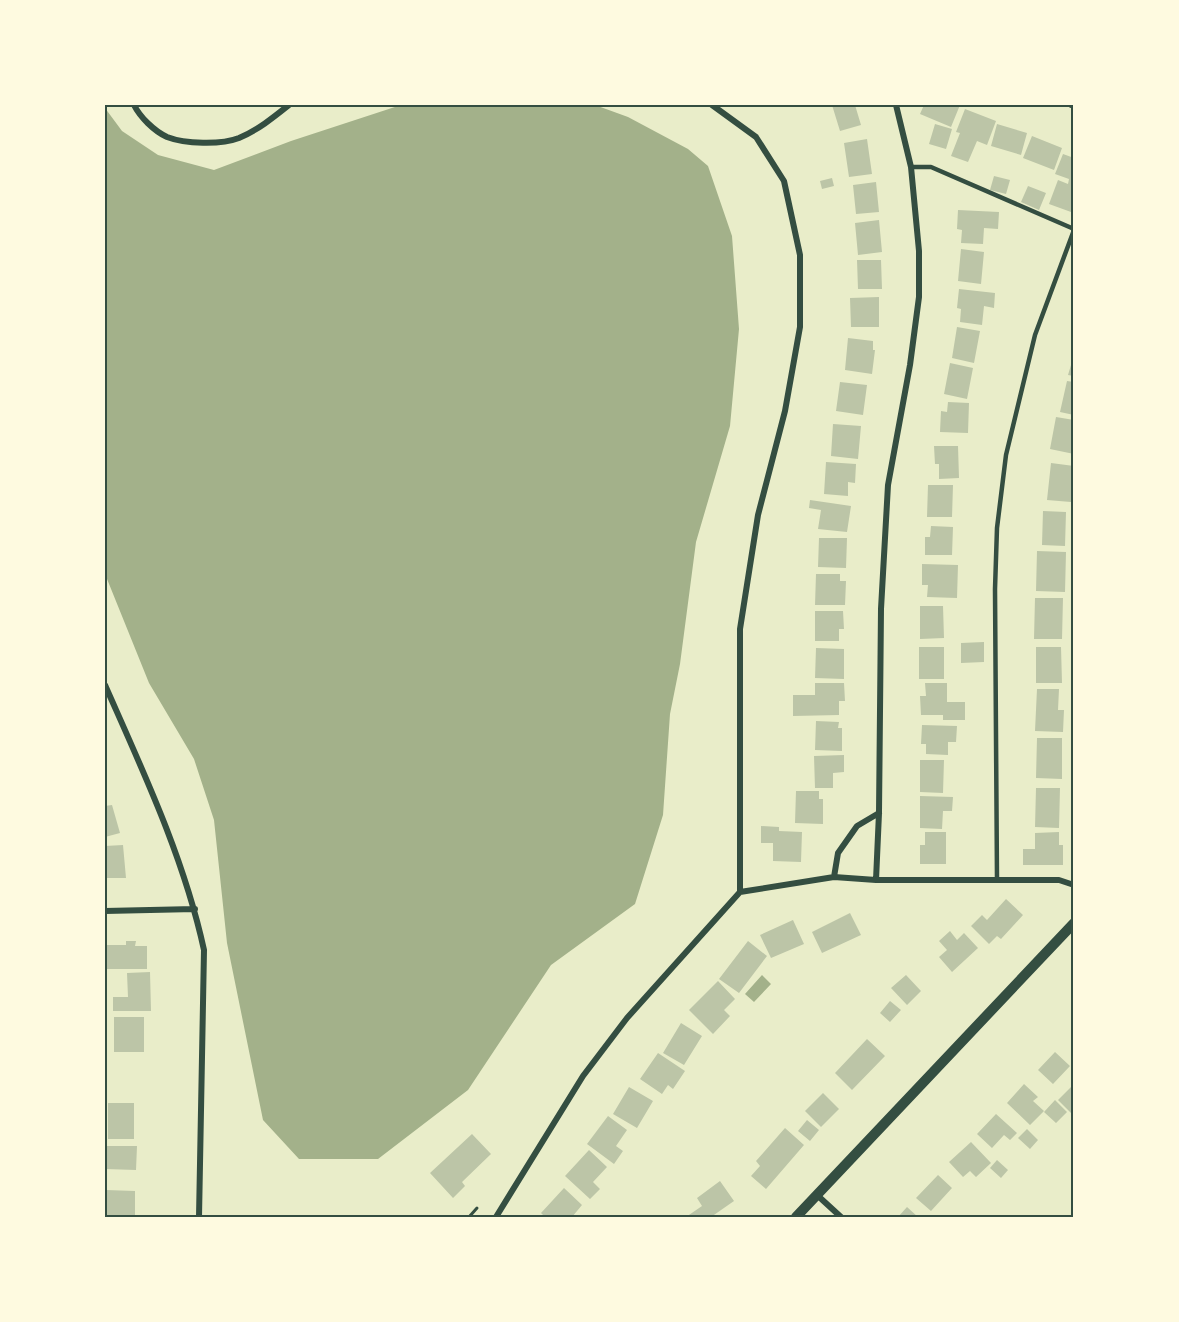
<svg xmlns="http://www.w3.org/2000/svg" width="1179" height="1322" viewBox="0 0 1179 1322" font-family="Arial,sans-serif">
<rect width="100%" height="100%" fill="#e9edc9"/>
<path fill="#a3b18a" d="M 401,105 L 595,105 L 628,117 L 688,149 L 708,166 L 732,236 L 739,329 L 730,426 L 696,542 L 680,664 L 670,714 L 663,815 L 635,904 L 551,965 L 468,1090 L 378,1159 L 299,1159 L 263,1120 L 227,943 L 214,820 L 194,759 L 149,683 L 105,574 L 105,108 L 122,131 L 158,155 L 214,170 L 291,141 Z
M 762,975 L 771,984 L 754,1002 L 745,994 Z"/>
<path fill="#bcc5a7" d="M 832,105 L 855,105 L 861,125 L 840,131 Z
M 924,105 L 960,105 L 951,127 L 920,114 Z
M 965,109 L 996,121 L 987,145 L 977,141 L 968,162 L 951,156 L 960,133 L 956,132 Z
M 935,124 L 952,129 L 946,149 L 929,144 Z
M 997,124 L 1027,133 L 1021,155 L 991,146 Z
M 1032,136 L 1062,148 L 1054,170 L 1023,158 Z
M 867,139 L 872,174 L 849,177 L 844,143 Z
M 1063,154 L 1074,158 L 1074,202 L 1071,212 L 1049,204 L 1058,180 L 1068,184 L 1069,179 L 1055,174 Z
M 994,176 L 1010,180 L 1006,194 L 990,190 Z
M 832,178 L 834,186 L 822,189 L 820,181 Z
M 876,182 L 879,212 L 856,214 L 853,185 Z
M 1028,186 L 1046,193 L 1039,210 L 1021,202 Z
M 958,210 L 999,212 L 998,229 L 984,228 L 983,244 L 961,243 L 962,230 L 957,229 Z
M 879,220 L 882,252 L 858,255 L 855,223 Z
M 961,249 L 984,252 L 981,284 L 958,281 Z
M 857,260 L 881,260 L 882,289 L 858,289 Z
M 959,289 L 995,293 L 994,308 L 984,306 L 982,325 L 960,322 L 961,309 L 957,308 Z
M 879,297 L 879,327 L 851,327 L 850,298 Z
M 957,327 L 980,331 L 974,363 L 952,358 Z
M 848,338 L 873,341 L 873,350 L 875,350 L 872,374 L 845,370 Z
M 1074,355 L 1074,376 L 1068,375 Z
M 950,363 L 973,368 L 967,399 L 944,394 Z
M 1067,381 L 1074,382 L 1074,415 L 1060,412 Z
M 840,382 L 867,385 L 863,415 L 836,411 Z
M 948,402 L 969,403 L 968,433 L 940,432 L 941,411 L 947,412 Z
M 1056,417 L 1074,420 L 1074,454 L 1050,449 Z
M 833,424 L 861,426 L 858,459 L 831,456 Z
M 934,446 L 958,446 L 959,478 L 939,479 L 939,464 L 935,464 Z
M 826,462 L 856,464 L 855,483 L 848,482 L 848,496 L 824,494 Z
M 1051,463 L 1074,466 L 1071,502 L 1047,500 Z
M 928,485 L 953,485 L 952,517 L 927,517 Z
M 810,500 L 851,506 L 847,532 L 818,529 L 821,510 L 809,508 Z
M 1043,511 L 1066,512 L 1065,546 L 1042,545 Z
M 931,526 L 953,527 L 952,555 L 925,555 L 925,537 L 930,537 Z
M 819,538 L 847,538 L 846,568 L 818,567 Z
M 1037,551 L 1066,552 L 1065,592 L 1036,591 Z
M 922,564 L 958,565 L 957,598 L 927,597 L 928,585 L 922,585 Z
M 816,574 L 840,574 L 840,581 L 846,581 L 845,605 L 815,605 Z
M 1035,598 L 1063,598 L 1062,639 L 1034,639 Z
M 920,606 L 943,606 L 944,638 L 920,639 Z
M 815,611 L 843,611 L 844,629 L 839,629 L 839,641 L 815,641 Z
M 984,642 L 984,662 L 961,663 L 961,643 Z
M 919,647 L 944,647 L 944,679 L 919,679 Z
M 1036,647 L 1061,647 L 1062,683 L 1036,683 Z
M 816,648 L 844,649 L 844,679 L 815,678 Z
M 815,683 L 844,683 L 845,701 L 839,701 L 839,715 L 793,716 L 793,695 L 815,695 Z
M 925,683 L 947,683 L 947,702 L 965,702 L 965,720 L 943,720 L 943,715 L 921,715 L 920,696 L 926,696 Z
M 1037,689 L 1059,689 L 1058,710 L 1064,710 L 1063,732 L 1035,731 Z
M 816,721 L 839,722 L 838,728 L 842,728 L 842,751 L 815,750 Z
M 922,725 L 957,726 L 956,742 L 948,742 L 948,755 L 926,754 L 926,744 L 921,744 Z
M 1037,738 L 1062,738 L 1062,779 L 1036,778 Z
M 844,755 L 844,772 L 833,773 L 833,788 L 815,788 L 814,756 Z
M 920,760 L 944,760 L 943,793 L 920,792 Z
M 1036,788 L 1060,788 L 1059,828 L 1035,827 Z
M 796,791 L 819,791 L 819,799 L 823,799 L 823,824 L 795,823 Z
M 920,796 L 953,797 L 952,811 L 943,811 L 942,829 L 920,828 Z
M 112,805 L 120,833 L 105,837 L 105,806 Z
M 761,826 L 779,827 L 779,831 L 802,832 L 801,862 L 773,861 L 773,843 L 761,843 Z
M 925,832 L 946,832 L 946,864 L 920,864 L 920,845 L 925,845 Z
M 1059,832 L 1059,845 L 1063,845 L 1063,865 L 1023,865 L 1023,849 L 1035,849 L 1035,833 Z
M 123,845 L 126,878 L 105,878 L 105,846 Z
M 1006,899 L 1023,915 L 1001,939 L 997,936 L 989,944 L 971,926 L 982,915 L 987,920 Z
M 850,913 L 861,935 L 822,953 L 812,932 Z
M 793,920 L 804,944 L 771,958 L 760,935 Z
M 950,931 L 957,940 L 964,933 L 978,948 L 952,972 L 939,957 L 947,950 L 939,941 Z
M 126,941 L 136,941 L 135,946 L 147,946 L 147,969 L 105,969 L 105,945 L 126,945 Z
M 748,941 L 767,956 L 739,993 L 719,979 Z
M 150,972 L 151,1011 L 113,1011 L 113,997 L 128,997 L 127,973 Z
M 906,975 L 921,991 L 907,1005 L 891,988 Z
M 718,981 L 735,999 L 724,1010 L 730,1016 L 713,1034 L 689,1010 Z
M 890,1001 L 901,1010 L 890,1022 L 880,1013 Z
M 114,1017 L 144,1017 L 144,1052 L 114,1052 Z
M 681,1023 L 702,1036 L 684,1065 L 663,1053 Z
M 867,1039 L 885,1056 L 852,1090 L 835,1073 Z
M 1055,1052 L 1070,1066 L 1053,1084 L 1038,1070 Z
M 658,1053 L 685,1071 L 673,1089 L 668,1085 L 662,1094 L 640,1079 Z
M 1024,1084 L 1038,1097 L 1033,1101 L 1044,1111 L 1030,1125 L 1007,1103 Z
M 629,1087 L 653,1101 L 637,1128 L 613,1114 Z
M 1071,1087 L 1074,1090 L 1074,1116 L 1058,1100 Z
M 823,1093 L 839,1109 L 821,1127 L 805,1111 Z
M 1055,1100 L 1067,1112 L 1056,1123 L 1044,1112 Z
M 108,1103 L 134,1103 L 134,1139 L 108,1139 Z
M 996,1114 L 1017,1133 L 1010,1140 L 1004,1135 L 992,1148 L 977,1134 Z
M 608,1116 L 627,1130 L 616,1146 L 623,1151 L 614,1164 L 587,1144 Z
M 807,1120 L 819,1130 L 810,1141 L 798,1131 Z
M 785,1128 L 804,1145 L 766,1189 L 751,1176 L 760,1166 L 756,1161 Z
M 1027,1129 L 1038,1140 L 1030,1149 L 1018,1138 Z
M 472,1134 L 491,1154 L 462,1182 L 465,1186 L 453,1198 L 430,1173 Z
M 971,1142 L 991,1163 L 976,1177 L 970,1171 L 963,1177 L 949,1162 Z
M 105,1146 L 137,1146 L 136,1170 L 105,1169 Z
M 589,1150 L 607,1167 L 593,1182 L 600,1189 L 590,1199 L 565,1176 Z
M 997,1160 L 1008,1170 L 1001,1178 L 990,1168 Z
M 938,1175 L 952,1188 L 931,1211 L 916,1198 Z
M 720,1181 L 734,1201 L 711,1217 L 686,1217 L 702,1206 L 697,1198 Z
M 564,1188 L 582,1205 L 572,1217 L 545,1217 L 541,1213 Z
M 106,1190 L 135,1191 L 135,1216 L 106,1215 Z
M 907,1207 L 918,1217 L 898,1217 Z"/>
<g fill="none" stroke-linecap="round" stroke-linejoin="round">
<path stroke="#344e41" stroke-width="3" d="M 469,1217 L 477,1208"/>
<path stroke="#344e41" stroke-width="4.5" d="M 911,167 L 931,167 L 1074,229
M 997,880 L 995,589 L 997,528 L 1006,455 L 1035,335 L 1074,230"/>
<path stroke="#344e41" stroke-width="6" d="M 134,105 C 140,117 154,131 167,137 C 185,144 221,145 239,138 C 258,130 274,117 289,105
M 1071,105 L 1074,106
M 105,685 C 143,771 184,858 204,950 L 199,1217
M 834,877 L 838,853 L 857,826 L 879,813
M 876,880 L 879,813 L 881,609 L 888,485 L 910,365 L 919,297 L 919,251 L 911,167 L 896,105
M 740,892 L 834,877 L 876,880 L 1059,880 L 1074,885
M 105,911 L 195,909
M 817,1195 L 841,1217
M 496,1217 L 583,1076 L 627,1018 L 740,892 L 740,629 L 758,515 L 785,411 L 800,327 L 800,255 L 784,181 L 756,137 L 712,105"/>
<path stroke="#344e41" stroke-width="10" d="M 796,1217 L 1074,923"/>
</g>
<rect width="1179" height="1322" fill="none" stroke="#fefae0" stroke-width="213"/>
<rect x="106" y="106" width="966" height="1110" fill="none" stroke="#344e41" stroke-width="2"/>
</svg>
